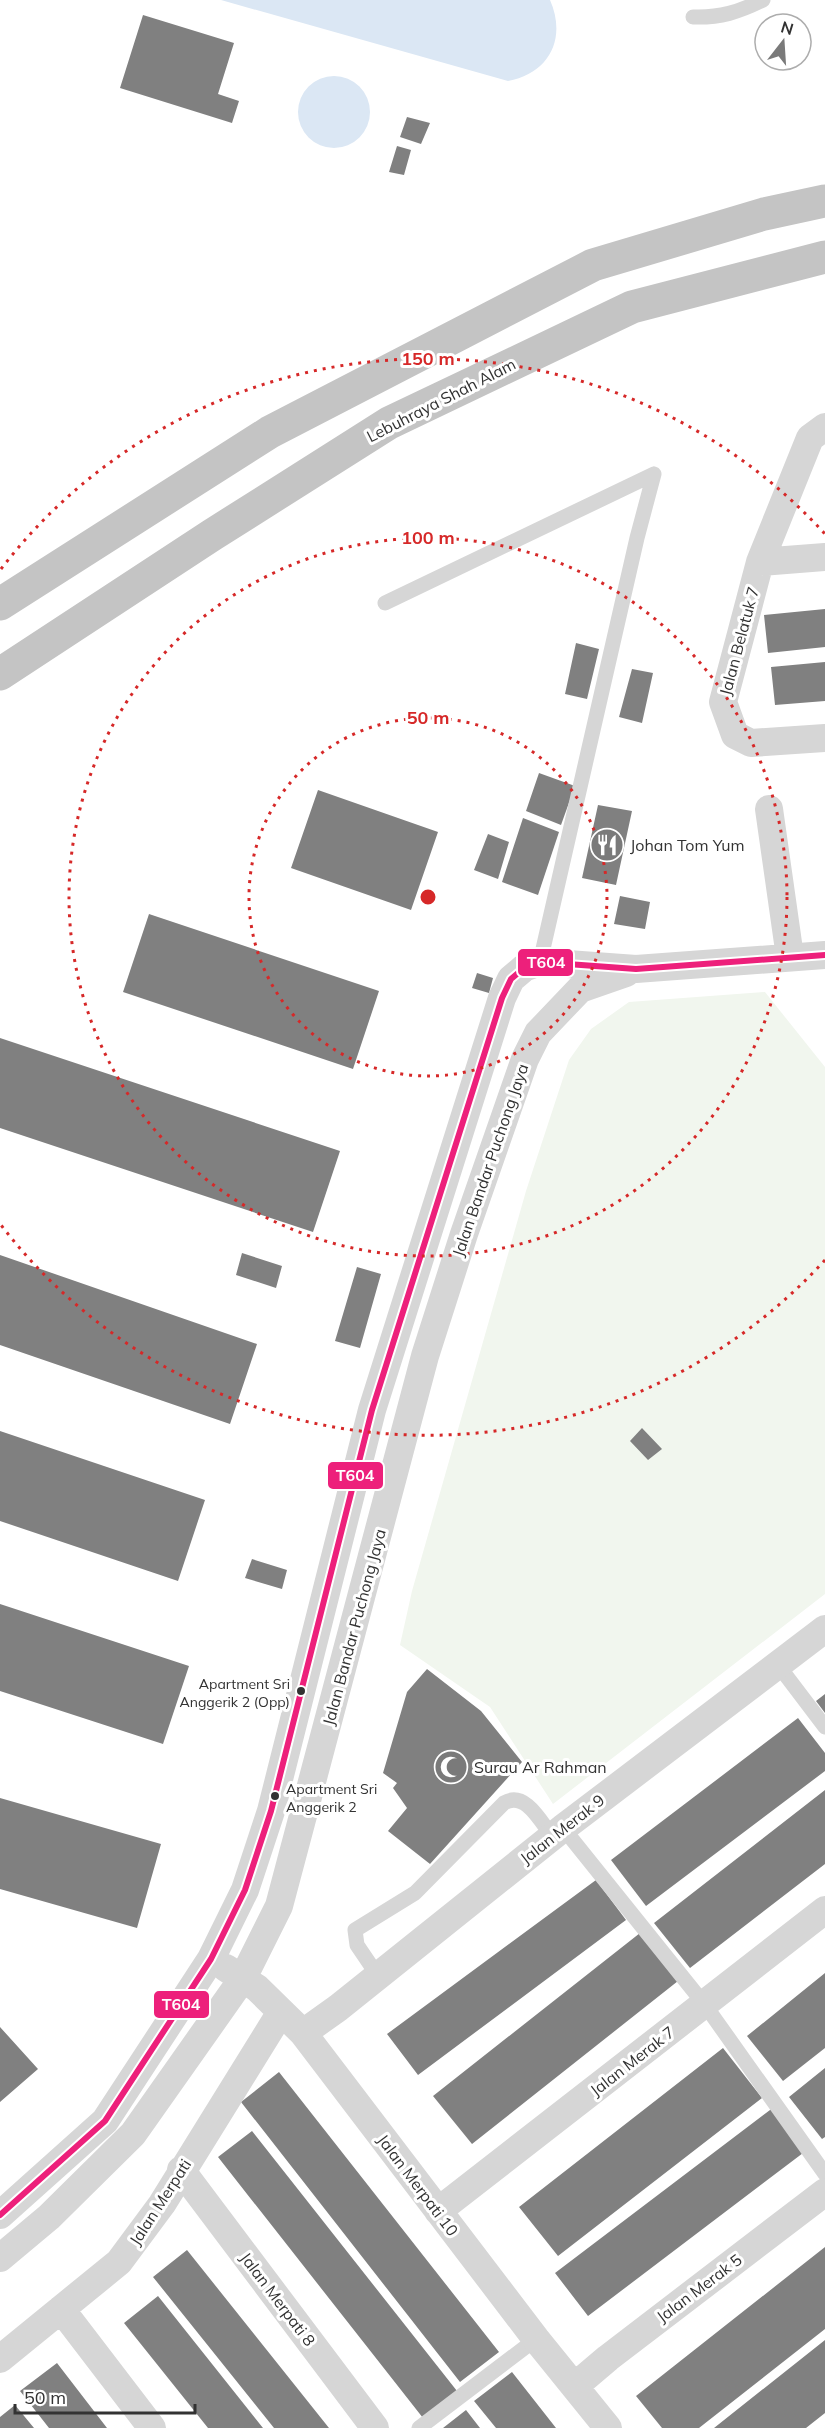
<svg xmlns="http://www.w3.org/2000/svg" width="825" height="2428" viewBox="0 0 825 2428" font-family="Mulish,sans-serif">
<rect width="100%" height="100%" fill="#fff"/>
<path fill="#f1f6ee" d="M 765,992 L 825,1067 L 825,1594 L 553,1804 L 490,1707 L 400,1645 L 412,1591 L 526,1191 L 569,1060 L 591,1029 L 629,1002 Z"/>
<path fill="#dbe7f4" d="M 221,0 L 550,0 C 567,39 549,73 508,81 Z
M298 112a36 36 0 1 1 72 0a36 36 0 1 1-72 0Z"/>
<path fill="#808080" d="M 143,15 L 234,43 L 218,94 L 239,101 L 232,123 L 120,88 Z
M 407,117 L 430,123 L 421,144 L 400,137 Z
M 397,146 L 411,150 L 404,175 L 389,172 Z
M 825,609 L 825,647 L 768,653 L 764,615 Z
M 576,643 L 599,649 L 587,699 L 565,694 Z
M 825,662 L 825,701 L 775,705 L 771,667 Z
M 632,669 L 653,673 L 642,723 L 619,717 Z
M 539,773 L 575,786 L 561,825 L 526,811 Z
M 318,790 L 438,832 L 411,910 L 291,868 Z
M 598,805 L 632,811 L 616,885 L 582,878 Z
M 523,818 L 559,832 L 538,895 L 502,882 Z
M 488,834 L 509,842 L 498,879 L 474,870 Z
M 620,896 L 650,902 L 645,929 L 614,924 Z
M 149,914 L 379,991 L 353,1069 L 123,992 Z
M 477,973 L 493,978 L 489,993 L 472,988 Z
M 0,1038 L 340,1151 L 313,1232 L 0,1128 Z
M 242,1253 L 282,1266 L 276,1288 L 236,1275 Z
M 0,1255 L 257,1344 L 230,1424 L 0,1345 Z
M 357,1267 L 381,1274 L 360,1348 L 335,1341 Z
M 642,1428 L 662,1449 L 648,1460 L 630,1441 Z
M 0,1431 L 205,1500 L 178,1581 L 0,1521 Z
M 252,1559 L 287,1570 L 282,1589 L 245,1578 Z
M 0,1604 L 189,1666 L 163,1744 L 0,1691 Z
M 427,1669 L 481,1711 L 522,1762 L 430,1864 L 388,1831 L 407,1808 L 393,1788 L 397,1783 L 383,1773 L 407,1692 Z
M 825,1694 L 825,1713 L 816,1701 Z
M 798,1718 L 825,1753 L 825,1771 L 646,1906 L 611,1860 Z
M 825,1790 L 825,1864 L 690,1968 L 654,1923 Z
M 0,1798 L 161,1844 L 137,1928 L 0,1889 Z
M 596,1880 L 626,1920 L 418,2075 L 387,2034 Z
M 640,1933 L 678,1981 L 472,2144 L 433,2096 Z
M 825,1973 L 825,2048 L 783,2081 L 747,2036 Z
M 0,2027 L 38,2069 L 0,2102 Z
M 723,2048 L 762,2098 L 558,2256 L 519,2207 Z
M 825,2068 L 825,2137 L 822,2139 L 789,2097 Z
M 279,2072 L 499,2352 L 460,2382 L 241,2102 Z
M 774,2107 L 807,2150 L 588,2316 L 555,2273 Z
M 252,2131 L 457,2391 L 423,2418 L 218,2157 Z
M 825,2247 L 825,2329 L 699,2428 L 662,2428 L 636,2396 Z
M 187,2250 L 329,2428 L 274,2428 L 153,2277 Z
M 158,2296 L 263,2428 L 208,2428 L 124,2323 Z
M 825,2340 L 825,2413 L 806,2428 L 714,2428 Z
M 57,2363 L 107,2428 L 49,2428 L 20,2391 Z
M 512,2372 L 556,2428 L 496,2428 L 474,2401 Z
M 15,2405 L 34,2428 L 0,2428 L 0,2417 Z
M 466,2410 L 480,2428 L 443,2428 Z"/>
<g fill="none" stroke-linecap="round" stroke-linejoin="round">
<path stroke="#d6d6d6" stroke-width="15" d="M 693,17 C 720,18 739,12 763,0
M 385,603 L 654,474
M 540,962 L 637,538 L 654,474
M 778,1665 L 825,1727
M 563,1828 L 705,2005 L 825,2174
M 378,1976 L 357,1945 L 355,1930 L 415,1893 L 504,1803 C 525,1790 541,1822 552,1836
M 419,2428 L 536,2339"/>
<path stroke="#d6d6d6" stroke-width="28" d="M 825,427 L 810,438 L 760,562 L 723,702 L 735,735 L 751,743 L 825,738
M 760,562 L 825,557
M 769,809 L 790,957
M 226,1968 L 257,1988 L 303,2033 L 536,2339 L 608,2428
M 303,2033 L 338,2008 L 563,1828 L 825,1629
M 181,2170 L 375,2428
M 438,2211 L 825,1910
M 0,2215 L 105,2121 L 211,1959 L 245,1890 L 271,1811 L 372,1410 L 502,998 L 511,979 L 524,968 L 540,962 L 636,969 L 825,955
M 0,2258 L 49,2217 L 133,2134 L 243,1978 L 279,1906 L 425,1356 L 464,1234 L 525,1059 L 538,1033 L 580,989 L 626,973
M 61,2309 L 152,2428
M 0,2359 L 119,2262 L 162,2204 L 281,2012
M 575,2386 L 608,2358 L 825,2192"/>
<path stroke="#c4c4c4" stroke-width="33" d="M 0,604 L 270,432 L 593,265 L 764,214 L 825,201
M 0,674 L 212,535 L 389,423 L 632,307 L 825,257"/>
<defs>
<path id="bus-1" d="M 0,2215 L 105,2121 L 211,1959 L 245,1890 L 271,1811 L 372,1410 L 502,998 L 511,979 L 524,968 L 540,962 L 636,969 L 825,955"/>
</defs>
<use href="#bus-1" stroke="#fff" stroke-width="10"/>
<use href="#bus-1" stroke="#ed207b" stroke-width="6"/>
</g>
<g fill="none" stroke="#d62828" stroke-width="3" stroke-dasharray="3 6">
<circle cx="428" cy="897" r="179"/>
<circle cx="428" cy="897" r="359"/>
<path d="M825 1260A538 538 0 0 1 1 1225M1 569A538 538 0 0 1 825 534"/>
</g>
<defs>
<symbol id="restaurant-disc" viewBox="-11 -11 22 22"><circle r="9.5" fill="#7a7a7a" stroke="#fff"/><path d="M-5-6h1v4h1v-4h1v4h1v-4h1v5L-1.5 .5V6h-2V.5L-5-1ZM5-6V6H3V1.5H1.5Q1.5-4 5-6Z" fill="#fff"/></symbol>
<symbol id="mosque-disc" viewBox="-11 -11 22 22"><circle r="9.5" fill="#7a7a7a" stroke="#fff"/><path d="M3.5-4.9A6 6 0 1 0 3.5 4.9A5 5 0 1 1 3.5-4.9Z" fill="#fff"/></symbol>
</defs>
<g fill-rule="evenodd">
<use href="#restaurant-disc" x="588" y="826" width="38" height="38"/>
<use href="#mosque-disc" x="432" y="1748" width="38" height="38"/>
</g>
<g fill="#323232" stroke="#fff" stroke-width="2">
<circle cx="301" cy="1691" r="5"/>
<circle cx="275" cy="1796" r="5"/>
</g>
<g text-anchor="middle" stroke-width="6" stroke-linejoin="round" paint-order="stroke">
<g font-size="14" fill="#323232" stroke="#fff" text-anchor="end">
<text x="290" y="1689">Apartment Sri<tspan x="290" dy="18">Anggerik 2 (Opp)</tspan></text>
<text x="286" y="1794" text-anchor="start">Apartment Sri<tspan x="286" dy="18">Anggerik 2</tspan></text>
</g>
<g font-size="16" fill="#323232" stroke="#fff">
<text transform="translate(441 400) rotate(-27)" y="6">Lebuhraya Shah Alam</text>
<text transform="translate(739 641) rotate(-75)" y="6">Jalan Belatuk 7</text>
<text transform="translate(490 1160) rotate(-71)" y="6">Jalan Bandar Puchong Jaya</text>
<text transform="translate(354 1627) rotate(-75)" y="6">Jalan Bandar Puchong Jaya</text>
<text transform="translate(562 1829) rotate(-38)" y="6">Jalan Merak 9</text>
<text transform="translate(632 2061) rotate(-38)" y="6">Jalan Merak 7</text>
<text transform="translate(418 2185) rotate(53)" y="6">Jalan Merpati 10</text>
<text transform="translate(160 2202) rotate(-57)" y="6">Jalan Merpati</text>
<text transform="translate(699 2288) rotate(-37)" y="6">Jalan Merak 5</text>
<text transform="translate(278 2299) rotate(53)" y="6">Jalan Merpati 8</text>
</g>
<g font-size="16" fill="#323232" stroke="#fff" text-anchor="start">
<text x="630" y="851">Johan Tom Yum</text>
<text x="474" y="1773">Surau Ar Rahman</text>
</g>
</g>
<circle cx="428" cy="897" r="9" fill="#d62828" stroke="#fff" stroke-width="3"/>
<g font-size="18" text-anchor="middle" font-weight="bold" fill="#d62828" stroke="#fff" stroke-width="6" stroke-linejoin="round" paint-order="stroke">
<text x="428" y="365">150 m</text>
<text x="428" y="544">100 m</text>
<text x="428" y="724">50 m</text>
</g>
<g stroke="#fff" stroke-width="2">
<rect x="517" y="948" width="57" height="29" rx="6" fill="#ed207b"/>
<rect x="327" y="1461" width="57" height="29" rx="6" fill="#ed207b"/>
<rect x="153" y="1990" width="57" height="29" rx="6" fill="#ed207b"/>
</g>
<g font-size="16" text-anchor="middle" font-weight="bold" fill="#fff">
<text x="546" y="968">T604</text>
<text x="355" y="1481">T604</text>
<text x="181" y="2010">T604</text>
</g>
<g transform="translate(783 42) rotate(17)"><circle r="28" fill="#ffffff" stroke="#adadad" stroke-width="1.5"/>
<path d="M0-4.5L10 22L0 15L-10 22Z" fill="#7a7a7a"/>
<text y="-9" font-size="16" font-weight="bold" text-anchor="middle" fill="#323232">N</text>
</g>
<path d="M15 2404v9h180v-9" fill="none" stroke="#323232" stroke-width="3"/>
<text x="24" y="2404" font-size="18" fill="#323232" stroke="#ffffff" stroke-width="4.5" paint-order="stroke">50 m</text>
</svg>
